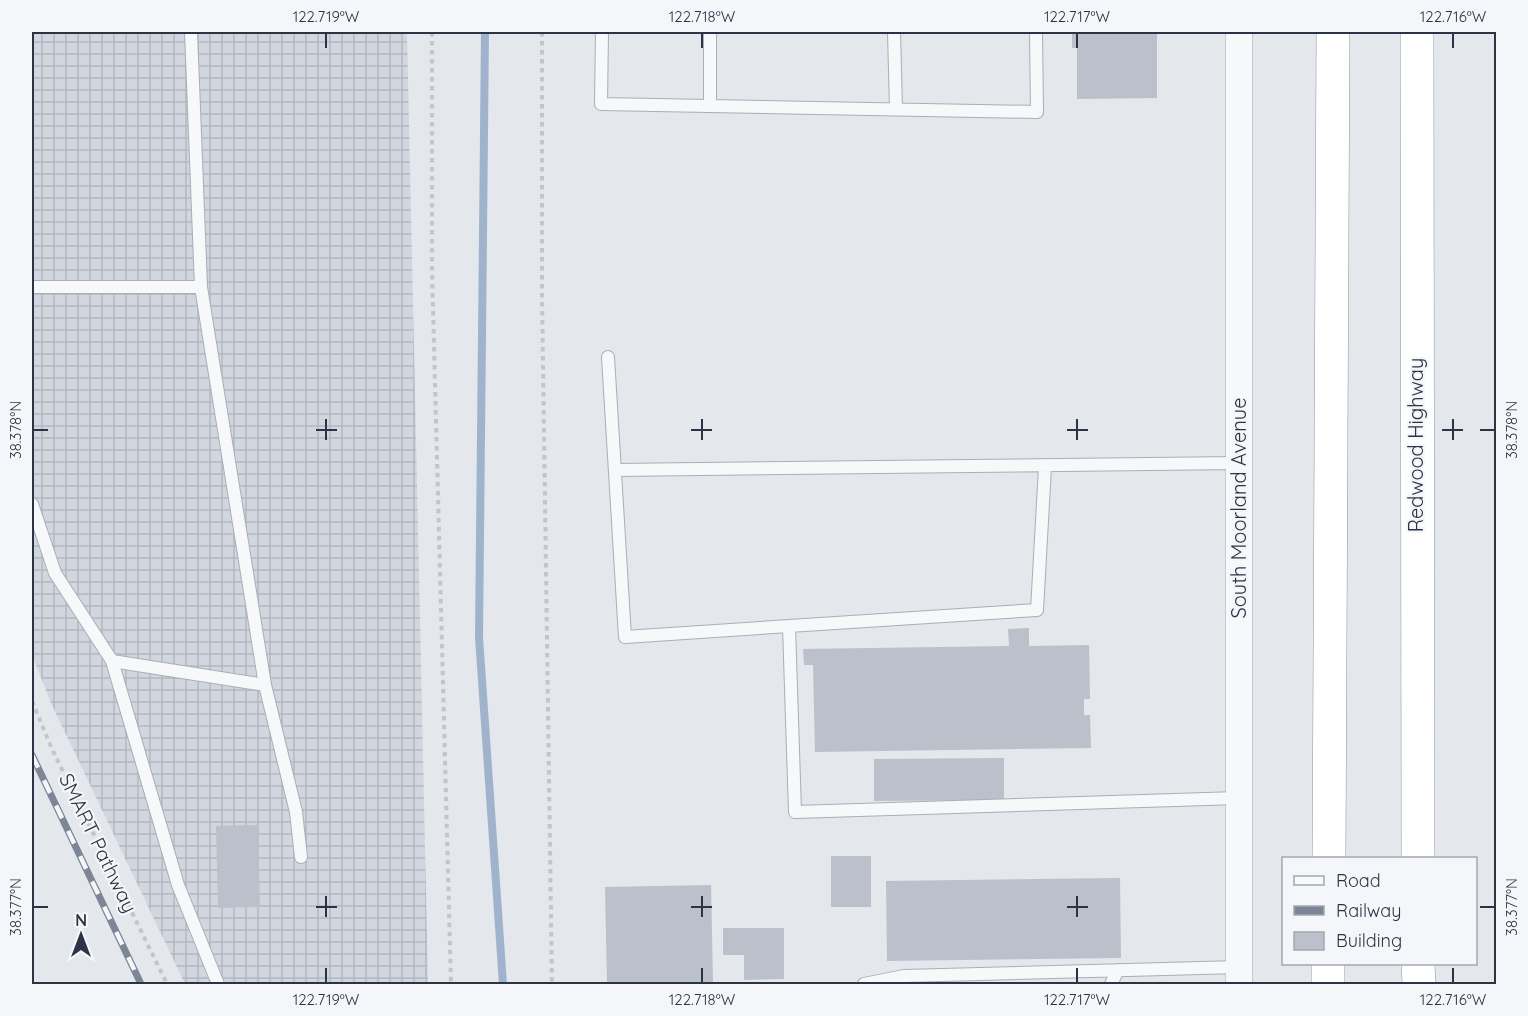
<svg xmlns="http://www.w3.org/2000/svg" width="1528" height="1016" viewBox="0 0 1528 1016" font-family="Quicksand,sans-serif">
<defs>
<pattern id="industrial-grid" width="8" height="8" patternUnits="userSpaceOnUse" patternTransform="scale(1.5)"><rect width="8" height="8" fill="#d2d6de"/><path d="M0 4h8M4 0v8" fill="none" stroke="#b4b8c0"/></pattern>
</defs>
<rect width="100%" height="100%" fill="#e4e7ec"/>
<path fill="url(#industrial-grid)" d="M 32,32 L 407,32 L 428,984 L 185,984 L 51,703 L 32,655 Z"/>
<g fill="none" stroke-linecap="round" stroke-linejoin="round">
<path stroke="#9fb4cc" stroke-width="8" d="M 485,32 L 479,637 L 503,984"/>
</g>
<path fill="#bbc0ca" d="M 1072,32 L 1157,32 L 1157,98 L 1077,99 L 1077,48 L 1072,48 Z
M 1029,628 L 1029,646 L 1089,645 L 1090,699 L 1084,699 L 1084,715 L 1090,715 L 1091,748 L 815,752 L 813,665 L 804,665 L 803,649 L 1009,646 L 1008,629 Z
M 1004,758 L 1004,800 L 874,801 L 874,759 Z
M 258,825 L 260,907 L 218,908 L 216,826 Z
M 831,856 L 871,856 L 871,907 L 831,907 Z
M 1120,878 L 1121,958 L 887,961 L 886,881 Z
M 711,885 L 713,983 L 607,984 L 605,887 Z
M 723,928 L 784,928 L 784,979 L 744,980 L 744,955 L 723,955 Z"/>
<g fill="none" stroke-linecap="round" stroke-linejoin="round">
<defs>
<path id="lane" d="M 191,32 L 201,287 L 265,685 L 296,812 L 301,857
M 602,32 L 601,104 L 1037,112 L 1036,32
M 710,32 L 710,106
M 894,32 L 896,109
M 32,287 L 201,287
M 608,357 L 625,637 L 789,626 L 795,812 L 1238,798
M 615,470 L 1239,463
M 32,504 L 55,573 L 112,661 L 178,885 L 218,984
M 789,626 L 1037,610 L 1045,467
M 112,661 L 265,685
M 864,984 L 904,976 L 1239,967
M 1111,984 L 1118,970"/>
<path id="street" d="M 1239,32 L 1239,984"/>
<path id="highway" d="M 1417,32 L 1418,858
M 1329,858 L 1333,32
M 1418,964 L 1419,984
M 1328,984 L 1328,964"/>
</defs>
<use href="#lane" stroke="#a9aeb7" stroke-width="14"/>
<use href="#street" stroke="#a9aeb7" stroke-width="27"/>
<use href="#highway" stroke="#8b94a3" stroke-width="34"/>
<path stroke="#c2c5cb" stroke-width="4" stroke-dasharray="4.5 4.5" stroke-linecap="butt" d="M 432,32 L 432,270 L 451,984
M 542,32 L 542,295 L 552,984
M 32,701 L 52,749 L 167,984"/>
<use href="#lane" stroke="#f7f8fa" stroke-width="12"/>
<use href="#street" stroke="#f7f8fa" stroke-width="26"/>
<use href="#highway" stroke="#fff" stroke-width="33"/>
<defs>
<path id="rail" d="M 32,755 L 141,984"/>
</defs>
<use href="#rail" stroke="#7d8696" stroke-width="7"/>
<use href="#rail" stroke="#f4f6f9" stroke-width="4.5" stroke-dasharray="14" stroke-linecap="butt"/>
</g>
<path fill="none" stroke="#2b3445" stroke-width="2" d="M 326,33 L 326,48M 702,33 L 702,48M 1077,33 L 1077,48M 1453,33 L 1453,48M 326,419 L 326,440M 702,419 L 702,440M 1077,419 L 1077,440M 1453,419 L 1453,440M 33,430 L 48,430M 316,430 L 337,430M 691,430 L 712,430M 1067,430 L 1088,430M 1442,430 L 1463,430M 1480,430 L 1495,430M 326,896 L 326,917M 702,896 L 702,917M 1077,896 L 1077,917M 33,907 L 48,907M 316,907 L 337,907M 691,907 L 712,907M 1067,907 L 1088,907M 1480,907 L 1495,907M 326,968 L 326,983M 702,968 L 702,983M 1077,968 L 1077,983M 1453,968 L 1453,983"/>
<g text-anchor="middle" stroke-width="4.5" stroke-linejoin="round" paint-order="stroke">
<g font-size="20" fill="#2b3445" stroke="#f4f6f9">
<text transform="translate(1416 445) rotate(-90)" y="7">Redwood Highway</text>
<text transform="translate(1239 508) rotate(-90)" y="7">South Moorland Avenue</text>
<text transform="translate(98 843) rotate(64)" y="7">SMART Pathway</text>
</g>
</g>
<rect width="1528" height="1016" fill="none" stroke="#f4f6f9" stroke-width="66"/>
<rect x="1282" y="857" width="195" height="108" fill="#f4f6f9" stroke="#a4a8b1" stroke-width="1.5"/>
<rect x="1294" y="876" width="30" height="9" fill="#f7f8fa" stroke="#a4a8b1" stroke-width="1.5"/>
<text x="1336" y="887" font-size="18" fill="#2b3445">Road</text>
<rect x="1294" y="906" width="30" height="9" fill="#7d8696" stroke="#a4a8b1" stroke-width="1.5"/>
<text x="1336" y="917" font-size="18" fill="#2b3445">Railway</text>
<rect x="1294" y="932" width="30" height="18" fill="#bbc0ca" stroke="#a4a8b1" stroke-width="1.5"/>
<text x="1336" y="947" font-size="18" fill="#2b3445">Building</text>
<g transform="translate(81 935)" stroke="#f4f6f9" stroke-width="4.5" paint-order="stroke">
<path d="M0-4.5L10 22L0 15L-10 22Z" fill="#2b3445"/>
<text y="-9" font-size="16" font-weight="bold" text-anchor="middle" fill="#2b3445">N</text>
</g>
<rect x="33" y="33" width="1462" height="950" fill="none" stroke="#2b3445" stroke-width="2"/>
<g font-size="15" text-anchor="middle" fill="#2b3445">
<text x="326" y="22">122.719°W</text>
<text x="702" y="22">122.718°W</text>
<text x="1077" y="22">122.717°W</text>
<text x="1453" y="22">122.716°W</text>
<text transform="translate(16 430) rotate(-90)" y="5">38.378°N</text>
<text transform="translate(1512 430) rotate(-90)" y="5">38.378°N</text>
<text transform="translate(16 907) rotate(-90)" y="5">38.377°N</text>
<text transform="translate(1512 907) rotate(-90)" y="5">38.377°N</text>
<text x="326" y="1005">122.719°W</text>
<text x="702" y="1005">122.718°W</text>
<text x="1077" y="1005">122.717°W</text>
<text x="1453" y="1005">122.716°W</text>
</g>
</svg>
